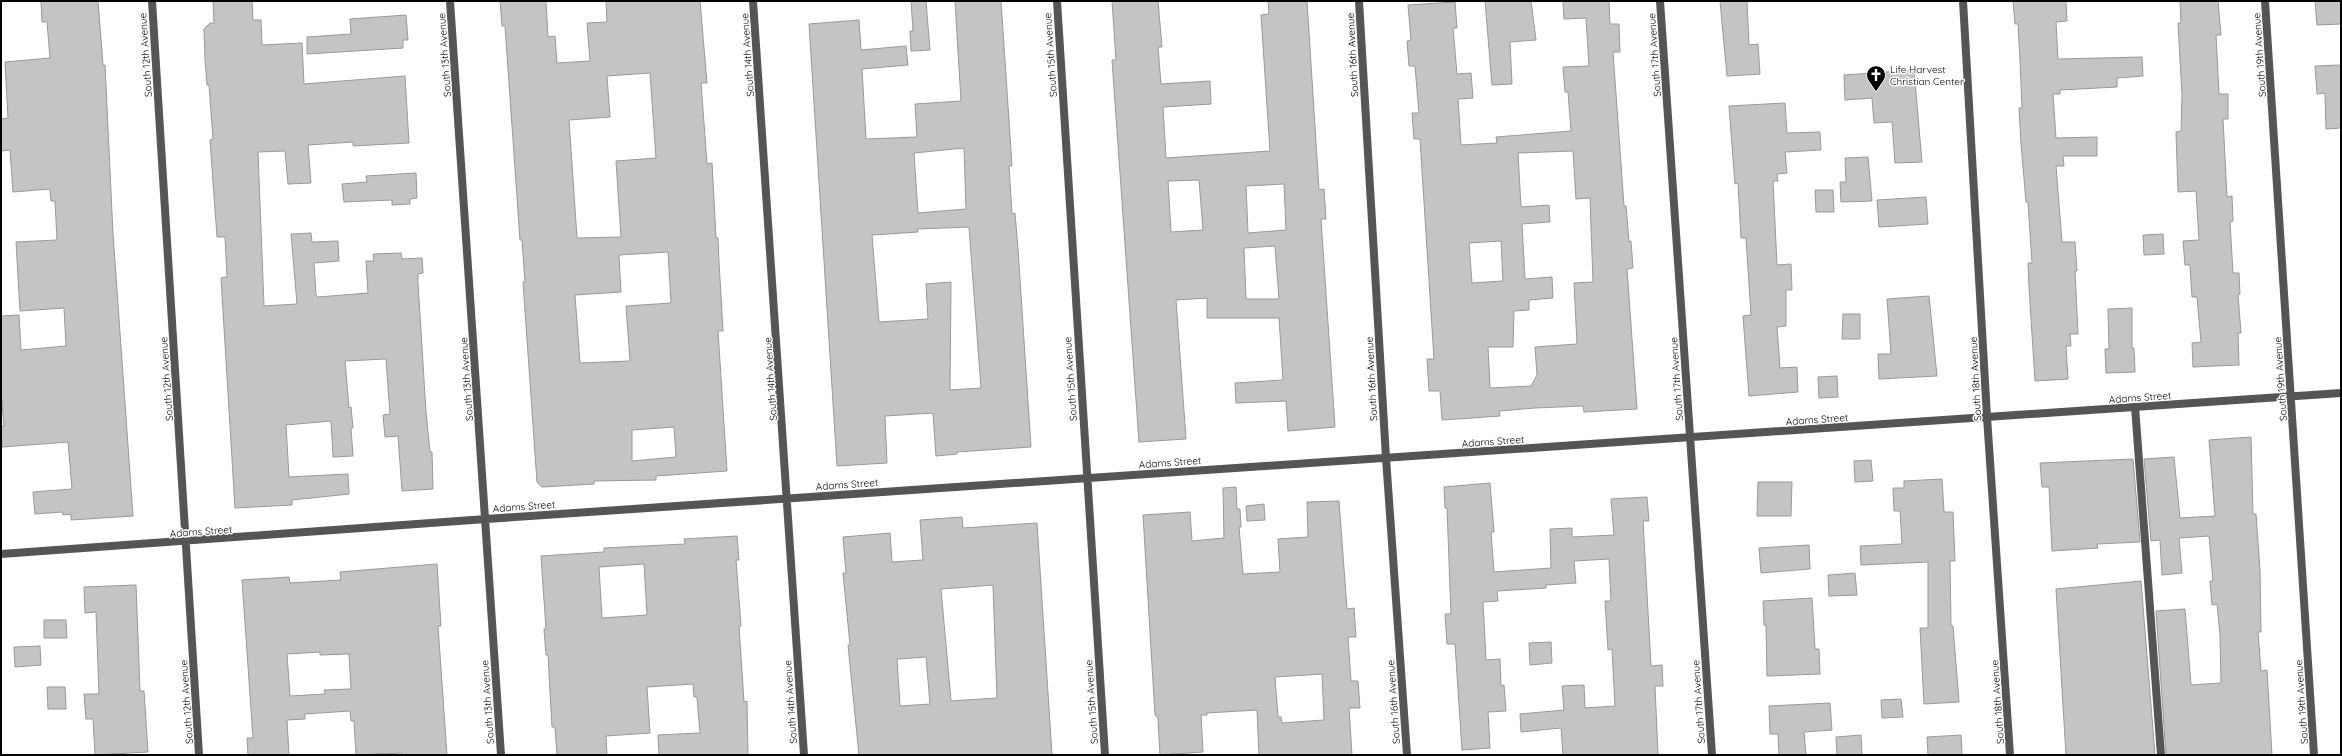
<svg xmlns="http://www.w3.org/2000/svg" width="2342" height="756" viewBox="0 0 2342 756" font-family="Quicksand,sans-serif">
<rect width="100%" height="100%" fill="#fff"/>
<path fill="#c4c4c4" stroke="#999" fill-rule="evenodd" d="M 41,1 L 98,1 L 103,65 L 105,65 L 113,234 L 133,516 L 71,520 L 71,514 L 63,515 L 62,512 L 35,514 L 33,492 L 72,489 L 68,442 L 2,447 L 1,426 L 4,426 L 1,392 L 1,316 L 19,315 L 21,350 L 66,346 L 64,308 L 20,311 L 16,242 L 57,240 L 55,201 L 51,201 L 50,189 L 13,192 L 10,150 L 1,151 L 1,119 L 8,118 L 5,62 L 50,58 L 47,22 L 42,22 Z
M 213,1 L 252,1 L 253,20 L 261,20 L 262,45 L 302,43 L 304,84 L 405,76 L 409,143 L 353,146 L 353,142 L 308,145 L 311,183 L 288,184 L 285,151 L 258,152 L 264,306 L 297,304 L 291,234 L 311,233 L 312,242 L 338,241 L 339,261 L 314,263 L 316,295 L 318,297 L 368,293 L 366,261 L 374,261 L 373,254 L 401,253 L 402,259 L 422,258 L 423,273 L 418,274 L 418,283 L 426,412 L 430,452 L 432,452 L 433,489 L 402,491 L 398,436 L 385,437 L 383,415 L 390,414 L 386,359 L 345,361 L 349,408 L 351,407 L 353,428 L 351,428 L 353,456 L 333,457 L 331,421 L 286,425 L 289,477 L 348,474 L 349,494 L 292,500 L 292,505 L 235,508 L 221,278 L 227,277 L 225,237 L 217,237 L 210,140 L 213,139 L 209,85 L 207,85 L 205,60 L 204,29 L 210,23 L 214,23 Z
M 500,1 L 546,1 L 548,37 L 555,36 L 557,63 L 590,61 L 587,23 L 607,22 L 606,1 L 700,1 L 707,83 L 701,83 L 707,164 L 712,163 L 716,238 L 718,238 L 719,262 L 723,331 L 718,331 L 727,471 L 656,476 L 656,480 L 594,481 L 594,484 L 542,487 L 537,482 L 523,282 L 525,282 L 522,240 L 520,240 L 505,26 L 502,26 ZM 650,73 L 656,158 L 616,161 L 621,237 L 577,238 L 569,120 L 610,117 L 607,76 ZM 668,252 L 671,303 L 626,306 L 630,361 L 580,363 L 575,295 L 621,292 L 619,255 ZM 674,427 L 676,457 L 632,461 L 632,430 Z
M 911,1 L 926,1 L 930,50 L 911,51 L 910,31 L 913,31 Z
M 955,1 L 1001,1 L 1012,166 L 1009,166 L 1012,214 L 1015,213 L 1018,249 L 1031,447 L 957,452 L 957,454 L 936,456 L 933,413 L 885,416 L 887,463 L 837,466 L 809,24 L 859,20 L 861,50 L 906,46 L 908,65 L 862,69 L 866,139 L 917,137 L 915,104 L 961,101 ZM 964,148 L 966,209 L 918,213 L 914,153 ZM 969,227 L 981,388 L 950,390 L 951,282 L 926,284 L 928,319 L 879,322 L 872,235 L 918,232 L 917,229 Z
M 1112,1 L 1158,1 L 1162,47 L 1158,47 L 1161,84 L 1210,81 L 1211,104 L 1163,107 L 1166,158 L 1270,151 L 1261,15 L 1269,14 L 1268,1 L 1307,1 L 1319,190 L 1324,189 L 1326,219 L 1321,219 L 1335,427 L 1288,431 L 1286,401 L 1236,403 L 1235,383 L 1283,380 L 1279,318 L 1207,318 L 1207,298 L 1176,300 L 1186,439 L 1139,442 L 1112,60 L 1116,60 ZM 1199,180 L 1203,230 L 1171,232 L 1168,181 ZM 1284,184 L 1286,230 L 1248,233 L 1246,186 ZM 1275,246 L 1279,299 L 1246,299 L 1244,248 Z
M 1485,1 L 1531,1 L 1536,40 L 1510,42 L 1512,84 L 1492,85 Z
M 1563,1 L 1609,1 L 1610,24 L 1619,24 L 1620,52 L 1613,52 L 1624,206 L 1626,206 L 1629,242 L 1631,241 L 1633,268 L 1627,269 L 1637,409 L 1584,412 L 1583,406 L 1535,408 L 1499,411 L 1500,416 L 1442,420 L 1440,391 L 1429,391 L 1427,359 L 1434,359 L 1420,139 L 1414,139 L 1412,113 L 1419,113 L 1415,66 L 1409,66 L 1407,41 L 1411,40 L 1408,5 L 1455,2 L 1457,28 L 1453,28 L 1457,74 L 1471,73 L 1473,98 L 1458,99 L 1461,145 L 1497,143 L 1496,137 L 1571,131 L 1568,92 L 1565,92 L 1563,67 L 1589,66 L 1586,18 L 1564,19 ZM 1573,151 L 1576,199 L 1590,198 L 1593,282 L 1574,283 L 1577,344 L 1535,347 L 1537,375 L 1531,386 L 1490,388 L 1488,347 L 1513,347 L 1514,311 L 1529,310 L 1529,300 L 1553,298 L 1552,277 L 1525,279 L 1522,224 L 1550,222 L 1549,205 L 1521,207 L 1518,153 ZM 1501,241 L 1503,281 L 1472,283 L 1469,243 Z
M 1720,1 L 1747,1 L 1749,45 L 1758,44 L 1760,74 L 1727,76 Z
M 2013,1 L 2066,1 L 2067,21 L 2056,22 L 2058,59 L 2142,57 L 2143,76 L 2117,78 L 2117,87 L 2060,90 L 2060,94 L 2053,94 L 2056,138 L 2097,137 L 2097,156 L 2063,156 L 2064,166 L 2056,166 L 2062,242 L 2075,242 L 2077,271 L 2075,271 L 2078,334 L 2070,334 L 2071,346 L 2066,346 L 2068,379 L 2035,381 L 2029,287 L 2028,263 L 2032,263 L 2028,202 L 2026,202 L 2021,143 L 2019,108 L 2022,108 L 2020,60 L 2018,24 L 2015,24 Z
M 2180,1 L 2218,1 L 2221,35 L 2216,35 L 2219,94 L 2228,94 L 2228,119 L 2223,119 L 2227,197 L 2232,196 L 2233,221 L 2230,222 L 2233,273 L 2239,273 L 2240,294 L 2238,295 L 2241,333 L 2238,333 L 2239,365 L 2193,367 L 2192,343 L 2201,342 L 2197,297 L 2192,297 L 2190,265 L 2185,265 L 2183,241 L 2199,240 L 2196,191 L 2178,192 L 2176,132 L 2181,131 L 2182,95 L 2178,23 L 2181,23 Z
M 2315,1 L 2341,1 L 2341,24 L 2317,25 Z
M 406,15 L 408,40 L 403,40 L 403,48 L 307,54 L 307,37 L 351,34 L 350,19 Z
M 2341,65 L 2341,128 L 2326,129 L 2325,93 L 2317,94 L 2315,66 Z
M 1914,70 L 1922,162 L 1895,163 L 1892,122 L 1874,123 L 1872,98 L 1845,100 L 1844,75 Z
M 1785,103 L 1787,133 L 1820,132 L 1821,150 L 1785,152 L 1787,173 L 1777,174 L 1778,181 L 1773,181 L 1777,265 L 1791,264 L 1792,290 L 1786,290 L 1786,326 L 1777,327 L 1780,368 L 1797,367 L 1798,392 L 1749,396 L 1743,316 L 1751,315 L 1746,238 L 1741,238 L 1738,183 L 1735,184 L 1729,106 Z
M 1868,157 L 1872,201 L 1841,202 L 1840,182 L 1846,182 L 1845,158 Z
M 416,173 L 417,198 L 410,199 L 410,204 L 392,205 L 392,200 L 344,202 L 342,184 L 367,182 L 366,176 Z
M 1815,190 L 1833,190 L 1834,212 L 1816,212 Z
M 1926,197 L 1928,224 L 1879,227 L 1877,200 Z
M 2163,234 L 2164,254 L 2144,255 L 2143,235 Z
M 1929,296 L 1937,376 L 1879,379 L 1878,354 L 1891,354 L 1887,299 Z
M 2132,308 L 2132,348 L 2134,348 L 2135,372 L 2106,373 L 2105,349 L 2109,349 L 2108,309 Z
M 1843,314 L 1860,314 L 1860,339 L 1842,339 Z
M 1837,376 L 1838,397 L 1819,398 L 1818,377 Z
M 2251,437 L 2253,514 L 2256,514 L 2260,570 L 2261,632 L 2258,632 L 2261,671 L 2267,670 L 2272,755 L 2166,755 L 2156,611 L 2185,609 L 2191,685 L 2221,683 L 2220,634 L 2217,604 L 2212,605 L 2210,581 L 2213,581 L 2209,536 L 2179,538 L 2182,573 L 2162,575 L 2160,540 L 2151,541 L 2144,459 L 2174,457 L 2180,518 L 2215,516 L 2209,440 Z
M 2133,459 L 2140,542 L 2097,544 L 2098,548 L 2052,551 L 2049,487 L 2042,487 L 2040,463 Z
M 1871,460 L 1873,481 L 1855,482 L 1854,461 Z
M 1942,479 L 1944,512 L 1953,512 L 1955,561 L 1950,561 L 1951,626 L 1953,626 L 1959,702 L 1924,704 L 1920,628 L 1928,628 L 1928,562 L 1861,565 L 1860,546 L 1902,544 L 1900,511 L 1894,511 L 1893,488 L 1904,488 L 1904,481 Z
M 1758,482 L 1792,482 L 1791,516 L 1757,516 Z
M 1490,483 L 1494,532 L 1491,532 L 1494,572 L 1551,568 L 1550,529 L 1572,528 L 1572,537 L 1614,535 L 1611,499 L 1647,497 L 1649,521 L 1643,521 L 1651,666 L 1662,665 L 1663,686 L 1655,686 L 1658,755 L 1563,755 L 1561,728 L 1521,732 L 1520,714 L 1564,710 L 1562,686 L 1584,685 L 1585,708 L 1615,706 L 1612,649 L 1608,650 L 1605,601 L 1611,601 L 1609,559 L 1574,561 L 1576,583 L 1546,585 L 1546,588 L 1497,591 L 1498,601 L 1483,602 L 1486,660 L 1500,659 L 1501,686 L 1504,685 L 1506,711 L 1488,712 L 1490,748 L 1462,750 L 1455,644 L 1447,644 L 1445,614 L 1451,614 L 1447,508 L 1445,508 L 1444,487 Z
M 1236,487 L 1237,509 L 1240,509 L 1241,527 L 1239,527 L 1243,574 L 1280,572 L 1278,539 L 1308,537 L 1307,502 L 1339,501 L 1347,609 L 1354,608 L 1356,637 L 1348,637 L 1351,681 L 1358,681 L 1360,708 L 1349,708 L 1352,755 L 1259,755 L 1257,710 L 1207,713 L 1207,715 L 1201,715 L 1203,752 L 1160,755 L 1158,718 L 1155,715 L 1143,515 L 1190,512 L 1192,541 L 1224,538 L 1223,488 ZM 1322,674 L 1324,720 L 1282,723 L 1281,717 L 1278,717 L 1275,677 Z
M 1264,504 L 1265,520 L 1247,521 L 1246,506 Z
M 962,517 L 963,528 L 1037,523 L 1052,755 L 859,755 L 848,645 L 850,645 L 843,573 L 846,573 L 843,537 L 890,533 L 892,562 L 923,560 L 920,520 ZM 993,585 L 997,698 L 951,701 L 941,589 ZM 926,657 L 930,704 L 900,706 L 897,659 Z
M 737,536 L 739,560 L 736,560 L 741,626 L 739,626 L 744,702 L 747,701 L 748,755 L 659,755 L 658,735 L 700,733 L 697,697 L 694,697 L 693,684 L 647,687 L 650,733 L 606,736 L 607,755 L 557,755 L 555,727 L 552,727 L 548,655 L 546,655 L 544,629 L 546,629 L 541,556 L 604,552 L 604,548 L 685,544 L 684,539 ZM 644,564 L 647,615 L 602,618 L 599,567 Z
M 1809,545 L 1810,569 L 1761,573 L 1759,548 Z
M 437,564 L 441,626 L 438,626 L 447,755 L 402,755 L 402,753 L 356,755 L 354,721 L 351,721 L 350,711 L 305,714 L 305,719 L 287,720 L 289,755 L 248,755 L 247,738 L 253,738 L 242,580 L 289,577 L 290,583 L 341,580 L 340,572 ZM 320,652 L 320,655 L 349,654 L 351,689 L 324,690 L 325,694 L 290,696 L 287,654 Z
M 1855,573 L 1857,595 L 1829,596 L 1828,575 Z
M 2141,581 L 2155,755 L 2066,755 L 2056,589 Z
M 136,585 L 140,691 L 144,691 L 148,752 L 95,755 L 93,719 L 86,719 L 84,694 L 99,694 L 96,612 L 85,613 L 84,587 Z
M 1812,598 L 1815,649 L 1819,649 L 1820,674 L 1767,676 L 1766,625 L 1764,625 L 1763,601 Z
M 44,620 L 66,620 L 67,638 L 44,638 Z
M 1551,642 L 1552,663 L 1530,665 L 1529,643 Z
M 40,646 L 41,665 L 15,667 L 14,647 Z
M 47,687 L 65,687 L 66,709 L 48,709 Z
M 1901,699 L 1903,717 L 1882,718 L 1881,700 Z
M 1830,703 L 1832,730 L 1804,732 L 1806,755 L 1779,755 L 1778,734 L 1770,734 L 1769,706 Z
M 1861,735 L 1862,755 L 1837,755 L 1836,737 Z
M 1961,735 L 1962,755 L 1928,755 L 1927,737 Z"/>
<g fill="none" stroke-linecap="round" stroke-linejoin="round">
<path stroke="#555" stroke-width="8" d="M 2135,407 L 2161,755"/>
<path stroke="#555" stroke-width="8" d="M 152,1 L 199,755
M 450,1 L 501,755
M 753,1 L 804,755
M 1057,1 L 1105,755
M 1359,1 L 1386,458 L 1407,755
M 1963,1 L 1987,417 L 2010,755
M 2265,1 L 2314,755
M 1,554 L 486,519 L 2341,393"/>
<path stroke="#555" stroke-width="8" d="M 1660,1 L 1712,755"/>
</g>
<defs>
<symbol id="church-pin" viewBox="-11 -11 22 30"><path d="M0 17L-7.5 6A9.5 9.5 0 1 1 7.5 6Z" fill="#000" stroke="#fff"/><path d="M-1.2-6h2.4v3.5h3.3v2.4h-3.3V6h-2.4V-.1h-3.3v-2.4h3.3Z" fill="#fff"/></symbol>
</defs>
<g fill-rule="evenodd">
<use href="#church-pin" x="1865" y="64" width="22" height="30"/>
</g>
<g text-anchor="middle" stroke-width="3" stroke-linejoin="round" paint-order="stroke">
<g font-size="10" fill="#000" stroke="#fff">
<text transform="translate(145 55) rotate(-94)" y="4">South 12th Avenue</text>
<text transform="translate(444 55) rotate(-94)" y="4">South 13th Avenue</text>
<text transform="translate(747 55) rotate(-94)" y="4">South 14th Avenue</text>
<text transform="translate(1050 55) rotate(-94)" y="4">South 15th Avenue</text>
<text transform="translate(1352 55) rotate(-93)" y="4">South 16th Avenue</text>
<text transform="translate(1654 55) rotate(-94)" y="4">South 17th Avenue</text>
<text transform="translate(2259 55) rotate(-94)" y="4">South 19th Avenue</text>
<text transform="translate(166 379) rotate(-94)" y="4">South 12th Avenue</text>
<text transform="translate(466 379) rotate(-94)" y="4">South 13th Avenue</text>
<text transform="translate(770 379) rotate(-94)" y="4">South 14th Avenue</text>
<text transform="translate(1070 379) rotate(-94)" y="4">South 15th Avenue</text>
<text transform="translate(1371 379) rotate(-93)" y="4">South 16th Avenue</text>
<text transform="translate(1676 379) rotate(-94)" y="4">South 17th Avenue</text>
<text transform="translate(1975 379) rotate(-93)" y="4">South 18th Avenue</text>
<text transform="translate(2280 379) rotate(-94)" y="4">South 19th Avenue</text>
<text transform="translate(2140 397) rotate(-4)" y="4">Adams Street</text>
<text transform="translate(1817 419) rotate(-4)" y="4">Adams Street</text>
<text transform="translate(1493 441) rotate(-4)" y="4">Adams Street</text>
<text transform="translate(1170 462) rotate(-4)" y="4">Adams Street</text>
<text transform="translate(847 484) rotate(-4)" y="4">Adams Street</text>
<text transform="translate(524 506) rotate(-4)" y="4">Adams Street</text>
<text transform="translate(201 531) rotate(-4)" y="4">Adams Street</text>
<text transform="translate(186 702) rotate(-94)" y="4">South 12th Avenue</text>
<text transform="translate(487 702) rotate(-94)" y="4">South 13th Avenue</text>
<text transform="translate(790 702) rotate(-94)" y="4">South 14th Avenue</text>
<text transform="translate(1091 702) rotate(-94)" y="4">South 15th Avenue</text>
<text transform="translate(1393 702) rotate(-94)" y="4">South 16th Avenue</text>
<text transform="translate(1698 702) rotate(-94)" y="4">South 17th Avenue</text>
<text transform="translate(1997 702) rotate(-94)" y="4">South 18th Avenue</text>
<text transform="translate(2301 702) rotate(-94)" y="4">South 19th Avenue</text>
</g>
<g font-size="10" fill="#000" stroke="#fff" text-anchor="start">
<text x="1890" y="73">Life Harvest<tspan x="1890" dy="12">Christian Center</tspan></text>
</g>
</g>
<rect width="2342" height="756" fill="none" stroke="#000000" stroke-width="4"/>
</svg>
